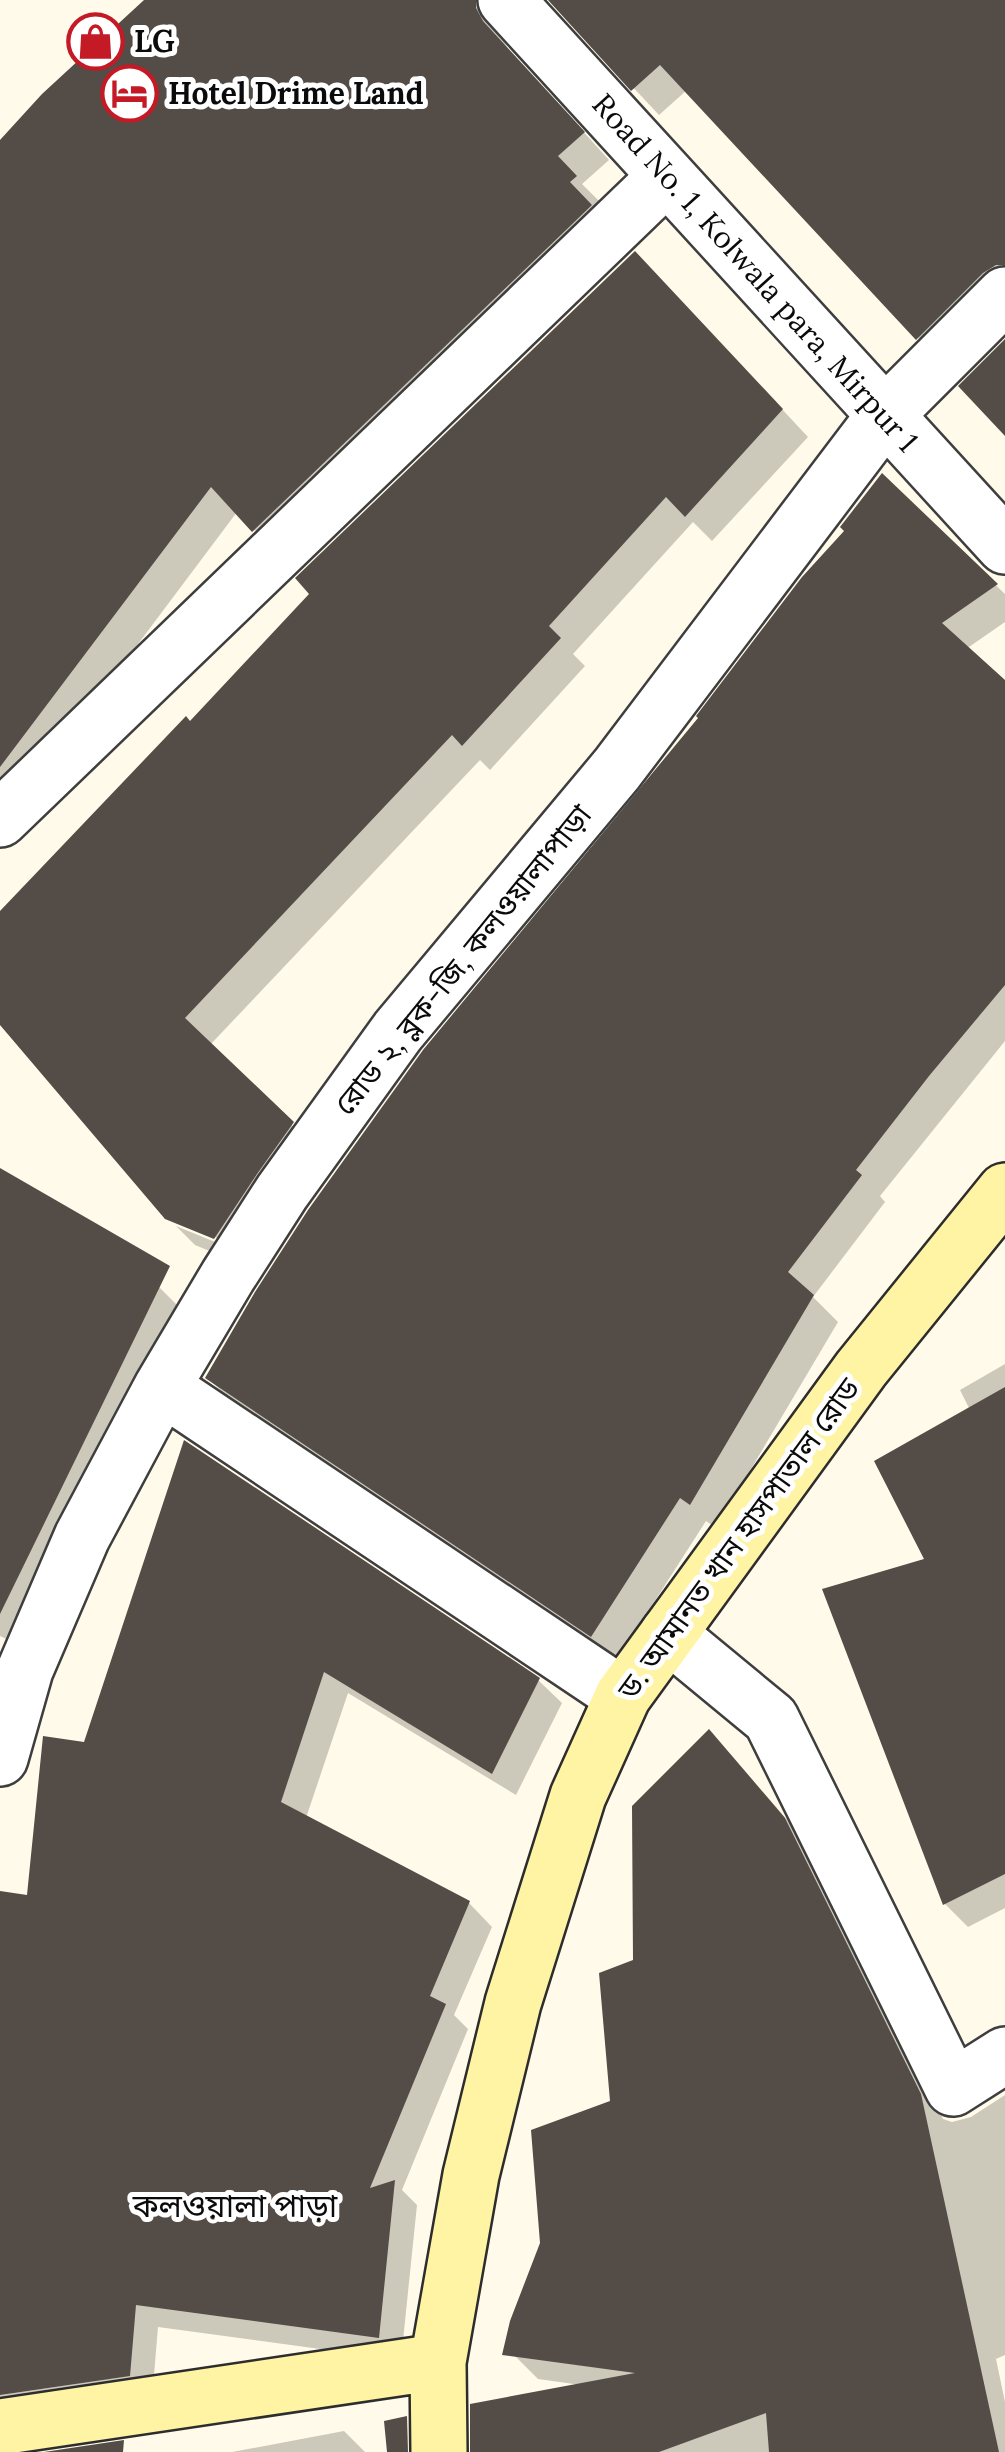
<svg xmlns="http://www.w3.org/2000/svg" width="1005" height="2452" viewBox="0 0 1005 2452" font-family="Lora,'Noto Sans Bengali',serif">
<rect width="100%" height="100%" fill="#fffae9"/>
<path fill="#0003" d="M 148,0 L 517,0 L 502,17 L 501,36 L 509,50 L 609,160 L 582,184 L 601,203 L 280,556 L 237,512 L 0,828 L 0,144 Z
M 551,0 L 1005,0 L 1005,303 L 943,364 L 687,90 L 659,115 Z
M 661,280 L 808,437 L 712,541 L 693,522 L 573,654 L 585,666 L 490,770 L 480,760 L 210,1045 L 318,1151 L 241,1264 L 195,1245 L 176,1226 L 225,1246 L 227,1242 L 169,1218 L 0,1021 L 0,915 L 190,724 Z
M 882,476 L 1005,594 L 1005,622 L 966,649 L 1005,683 L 1005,1041 L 880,1196 L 885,1202 L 813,1297 L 838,1322 L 716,1528 L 706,1521 L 617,1660 L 233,1403 L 208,1378 L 702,718 L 847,531 Z
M 0,1172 L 159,1287 L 186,1314 L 23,1647 L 0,1636 Z
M 1005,1364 L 1005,1908 L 968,1927 L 945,1904 L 927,1560 L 970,1410 L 960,1390 Z
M 186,1444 L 538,1680 L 562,1703 L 516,1795 L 348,1693 L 306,1818 L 469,1903 L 492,1927 L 454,2015 L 468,2029 L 402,2190 L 417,2205 L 401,2360 L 158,2327 L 152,2399 L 0,2430 L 0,1894 L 29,1898 L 86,1745 Z
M 709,1733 L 732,1756 L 808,1844 L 943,2119 L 952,2122 L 971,2117 L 1005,2095 L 1005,2355 L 996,2359 L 1005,2402 L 1005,2452 L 495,2452 L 581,2385 L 538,2379 L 514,2355 L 613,2102 L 636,1962 Z
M 344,2431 L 365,2452 L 232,2452 Z"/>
<path fill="#544c47" d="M 144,0 L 476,0 L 476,8 L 483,21 L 585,132 L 558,156 L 577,176 L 570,182 L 592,205 L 252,532 L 211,487 L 0,767 L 0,140 L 42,94 Z
M 548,0 L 1005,0 L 1005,265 L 996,265 L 983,273 L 916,340 L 660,65 L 631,91 Z
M 635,251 L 783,409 L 685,517 L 666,497 L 549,626 L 561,638 L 462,746 L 452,735 L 185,1018 L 294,1122 L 257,1174 L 214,1239 L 165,1219 L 0,1025 L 0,911 L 186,716 L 190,721 L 309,594 L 295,578 Z
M 1005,339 L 1005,436 L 958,386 Z
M 882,473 L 998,584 L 942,623 L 1005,680 L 1005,985 L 929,1076 L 856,1170 L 862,1175 L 788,1272 L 814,1295 L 690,1505 L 680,1498 L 591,1637 L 205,1378 L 255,1292 L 308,1210 L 423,1050 L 698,718 L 696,716 L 802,577 L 844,531 L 840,527 Z
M 0,1168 L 170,1266 L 0,1614 Z
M 1005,1387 L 1005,1874 L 943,1905 L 822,1589 L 924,1559 L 874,1461 Z
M 184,1440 L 540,1678 L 492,1774 L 324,1672 L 281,1802 L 470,1901 L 430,1996 L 446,2004 L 370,2188 L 395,2180 L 379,2338 L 136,2305 L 130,2376 L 0,2395 L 0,1891 L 27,1895 L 43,1736 L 84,1742 Z
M 709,1729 L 785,1818 L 921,2094 L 999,2452 L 769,2452 L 766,2413 L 659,2452 L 470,2452 L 470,2404 L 635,2373 L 502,2355 L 510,2321 L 540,2243 L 531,2130 L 610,2101 L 599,1973 L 633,1960 L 632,1806 Z
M 407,2416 L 408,2452 L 387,2452 L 384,2421 Z
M 124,2440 L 123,2452 L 44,2452 Z"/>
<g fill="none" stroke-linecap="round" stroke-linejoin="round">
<defs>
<path id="street" d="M 506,0 L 1005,546
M 0,819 L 667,176
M 162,1387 L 623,1696
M 668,1634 L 771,1719 L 953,2088 L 1005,2055
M 0,1758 L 25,1670 L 82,1537 L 162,1387 L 228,1276 L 282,1192 L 398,1031 L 617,769 L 885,415 L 1005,295"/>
<path id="secondary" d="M 0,2427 L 438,2362
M 439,2452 L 438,2362 L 471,2175 L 513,2003 L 578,1796 L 623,1696 L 861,1369 L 1005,1191"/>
</defs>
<use href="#street" stroke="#3e3e3e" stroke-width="60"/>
<use href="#secondary" stroke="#2d2d2d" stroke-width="60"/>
<use href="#street" stroke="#fff" stroke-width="55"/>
<use href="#secondary" stroke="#fff3a4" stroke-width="55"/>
</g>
<defs>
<symbol id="shop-ring" viewBox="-11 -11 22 22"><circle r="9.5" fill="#fff" stroke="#c31a26" stroke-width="1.5"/><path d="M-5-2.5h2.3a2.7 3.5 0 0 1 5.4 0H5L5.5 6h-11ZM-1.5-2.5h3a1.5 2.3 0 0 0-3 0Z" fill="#c31a26"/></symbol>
<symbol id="hotel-ring" viewBox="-11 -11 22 22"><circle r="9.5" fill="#fff" stroke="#c31a26" stroke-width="1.5"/><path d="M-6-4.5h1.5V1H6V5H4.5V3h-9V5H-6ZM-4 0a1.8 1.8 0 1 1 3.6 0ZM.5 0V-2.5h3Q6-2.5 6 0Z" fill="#c31a26"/></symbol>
</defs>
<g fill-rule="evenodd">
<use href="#shop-ring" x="64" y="10" width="63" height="63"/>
<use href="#hotel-ring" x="98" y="62" width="63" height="63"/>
</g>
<g text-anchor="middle" stroke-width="10" stroke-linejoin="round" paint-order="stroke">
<g font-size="30" font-weight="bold" fill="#0b0b0b" stroke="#fff" text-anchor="start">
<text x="134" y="52">LG</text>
<text x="168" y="104">Hotel Drime Land</text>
</g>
<g font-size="30" fill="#0b0b0b" stroke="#fff">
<text transform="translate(755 273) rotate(48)" y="10">Road No. 1, Kolwala para, Mirpur 1</text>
<text transform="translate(463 960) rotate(-51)" y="10">রোড ২, ব্লক-জি, কলওয়ালাপাড়া</text>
<text transform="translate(739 1539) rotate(-54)" y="10">ড. আমানত খান হাসপাতাল রোড</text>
</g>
<g font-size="32" fill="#0b0b0b" stroke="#fff">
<text x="235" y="2217">কলওয়ালা পাড়া</text>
</g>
</g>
</svg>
